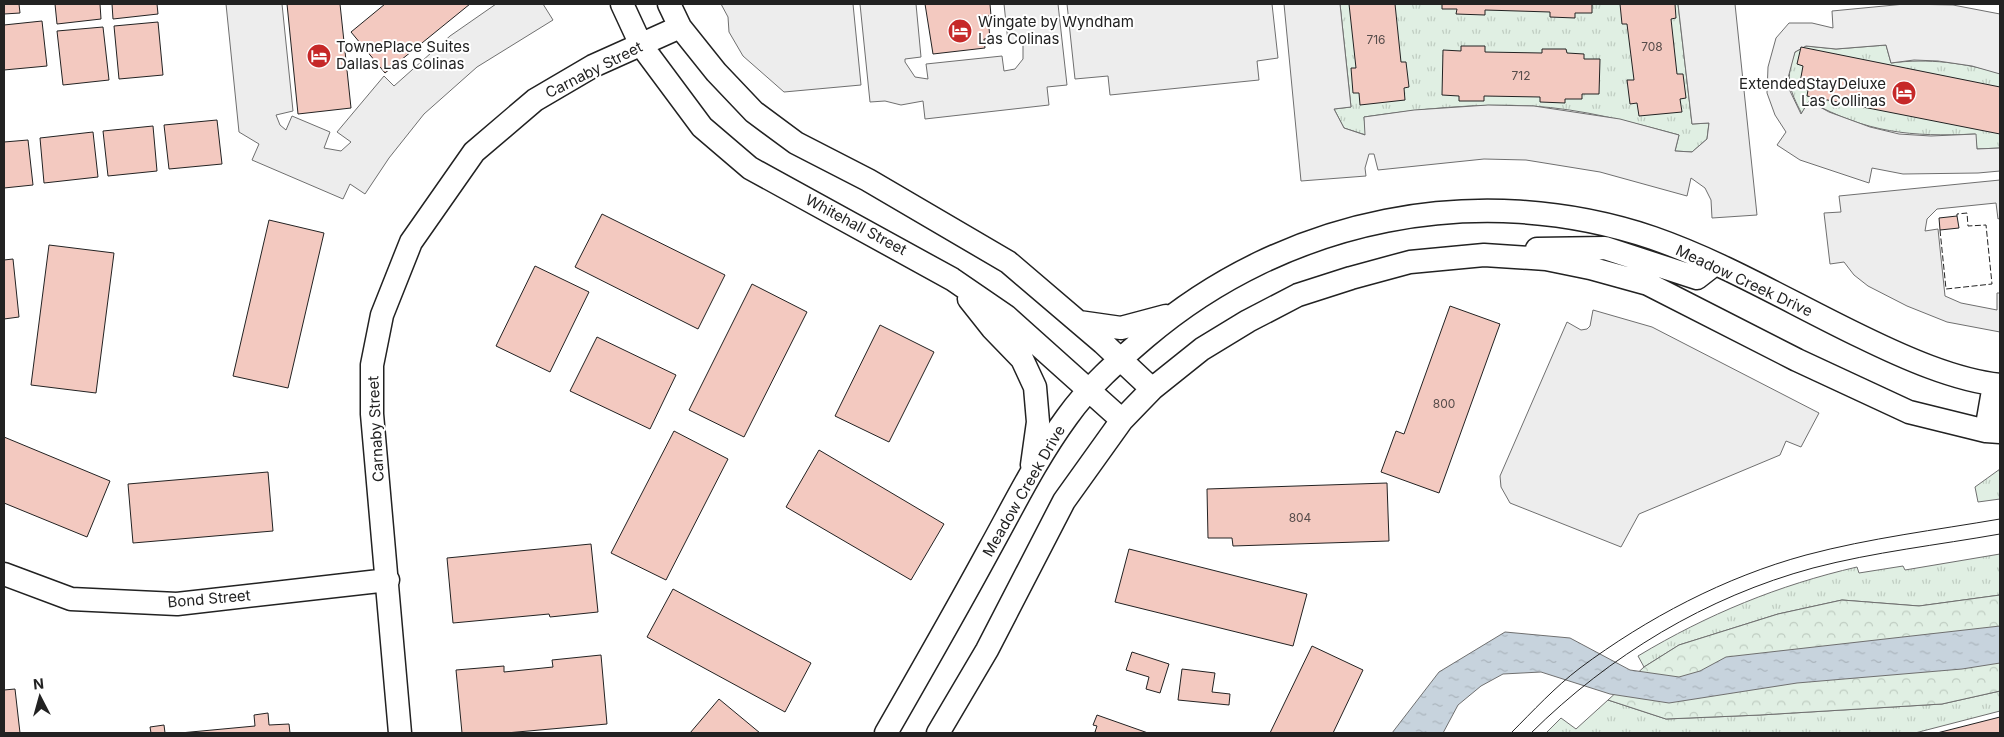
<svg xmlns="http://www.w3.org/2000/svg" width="2004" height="737" viewBox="0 0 2004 737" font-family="Inter,sans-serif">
<defs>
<pattern id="grass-tufts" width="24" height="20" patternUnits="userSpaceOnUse" patternTransform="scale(1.25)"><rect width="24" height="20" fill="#e0efe3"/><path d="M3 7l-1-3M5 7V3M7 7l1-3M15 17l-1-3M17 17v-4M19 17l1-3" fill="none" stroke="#c0cdc2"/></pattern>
<pattern id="forest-crowns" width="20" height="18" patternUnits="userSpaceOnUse" patternTransform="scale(1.25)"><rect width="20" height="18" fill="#e0efe3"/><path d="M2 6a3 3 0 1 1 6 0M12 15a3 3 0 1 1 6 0" fill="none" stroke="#c0cdc2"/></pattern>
<pattern id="water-ripples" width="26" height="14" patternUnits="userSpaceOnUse" patternTransform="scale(1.25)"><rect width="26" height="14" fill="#c7d3dd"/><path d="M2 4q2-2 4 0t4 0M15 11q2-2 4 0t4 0" fill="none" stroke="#abb5bd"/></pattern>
</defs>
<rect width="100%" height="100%" fill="#fff"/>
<path fill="url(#grass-tufts)" stroke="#6f6f6f" d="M 1340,4 L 1678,4 L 1692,124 L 1709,123 L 1707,139 L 1692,152 L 1675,151 L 1679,135 C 1631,122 1582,109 1532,106 C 1476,103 1420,109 1364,117 L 1366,135 L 1344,128 L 1334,109 L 1351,107 Z
M 1886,45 L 1891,63 C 1929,58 1964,63 2000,73 L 2000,148 L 1977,149 L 1975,134 C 1911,137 1867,133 1809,101 L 1802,114 C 1789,89 1785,79 1795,52 L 1806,46 L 1836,49 Z
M 2000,469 L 2000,499 L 1978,502 L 1975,487 Z
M 2000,554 L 2000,595 L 1919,606 L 1842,600 L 1778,614 L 1679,645 L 1644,667 L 1638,656 C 1708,614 1779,585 1857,567 L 1859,573 L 1903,566 L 1905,570 Z
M 2000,691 L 2000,711 L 1915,733 L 1546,733 L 1561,718 L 1576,729 L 1608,700 L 1666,719 L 1760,715 L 1942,704 Z"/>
<path fill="url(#forest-crowns)" stroke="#6f6f6f" d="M 2000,595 L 2000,691 L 1942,704 L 1760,715 L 1666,719 L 1608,700 L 1644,667 L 1679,645 L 1778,614 L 1842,600 L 1919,606 Z"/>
<path fill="#ededed" stroke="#6f6f6f" d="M 226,4 L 282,4 L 293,111 L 276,115 L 280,125 L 286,130 L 292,116 L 330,132 L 324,148 L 341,151 L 351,142 L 337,132 L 384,76 L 394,86 L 450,36 L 496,4 L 543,4 L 553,20 L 477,67 L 424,114 L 389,158 L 365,194 L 350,184 L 343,199 L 252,160 L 259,144 L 239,132 Z
M 716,4 L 853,4 L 861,85 L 784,92 L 743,56 L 729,32 L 728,17 L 721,4 Z
M 860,4 L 916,4 L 921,57 L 905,59 L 905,62 L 915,77 L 928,79 L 926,64 L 1002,56 L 1004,71 L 1015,69 L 1023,59 L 1023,41 L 1008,42 L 1004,4 L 1058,4 L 1067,85 L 1047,87 L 1049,105 L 925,119 L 923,101 L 901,105 L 885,101 L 870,102 Z
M 1067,4 L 1272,4 L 1278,58 L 1257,61 L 1259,80 L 1110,95 L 1108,76 L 1075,79 Z
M 1284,4 L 1340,4 L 1351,107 L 1334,109 L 1344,128 L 1365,135 L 1364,117 L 1414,110 L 1488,105 L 1534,106 L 1620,119 L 1679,135 L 1675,151 L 1692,152 L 1707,139 L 1709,123 L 1692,124 L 1678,4 L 1735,4 L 1757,215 L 1712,218 L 1711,200 L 1705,188 L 1691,178 L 1687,196 L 1600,172 L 1526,160 L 1484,159 L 1378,170 L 1374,154 L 1369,154 L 1365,168 L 1366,176 L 1301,181 Z
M 1905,4 L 1953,5 L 2000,14 L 2000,74 L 1972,66 L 1938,61 L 1914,60 L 1891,63 L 1886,45 L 1836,49 L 1806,46 L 1795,52 L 1788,78 L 1790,91 L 1801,114 L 1809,101 L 1829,112 L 1870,127 L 1899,134 L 1931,136 L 1976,134 L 1977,149 L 2000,148 L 2000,171 L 1978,173 L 1903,174 L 1872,168 L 1869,183 L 1800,160 L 1777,145 L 1786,132 L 1775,115 L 1767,93 L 1768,67 L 1776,38 L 1789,23 L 1812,23 L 1833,28 L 1832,11 Z
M 2000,180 L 2000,218 L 1998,219 L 1996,203 L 1937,209 L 1927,219 L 1925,231 L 1938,229 L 1945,296 L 1961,303 L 1997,310 L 1997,293 L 2000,293 L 2000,332 L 1947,322 L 1907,306 L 1868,286 L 1854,275 L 1844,262 L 1830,264 L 1824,213 L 1841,212 L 1839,196 Z
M 1593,310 L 1652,327 L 1819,413 L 1801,447 L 1786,441 L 1780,455 L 1639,514 L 1621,547 L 1510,503 L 1501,487 L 1500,476 L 1567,322 L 1581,330 L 1587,329 L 1590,326 Z"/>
<path fill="url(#water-ripples)" stroke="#6f6f6f" d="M 2000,626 L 2000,663 L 1962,669 L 1797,683 L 1669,703 L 1610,694 L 1541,672 L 1503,674 L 1481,686 L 1458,705 L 1443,733 L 1392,733 L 1439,672 L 1505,632 L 1570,638 L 1630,670 L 1679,677 L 1700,671 L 1726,657 Z"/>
<path fill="#f3c9c0" stroke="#222" d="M 4,4 L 19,4 L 20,13 L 4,14 Z
M 55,4 L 100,4 L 101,19 L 57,24 Z
M 112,4 L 157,4 L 158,14 L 113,19 Z
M 287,4 L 340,4 L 351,108 L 298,114 Z
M 385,4 L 470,4 L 385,73 L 351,32 Z
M 925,4 L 990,4 L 991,16 L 988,16 L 990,39 L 984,39 L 985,48 L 933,54 Z
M 1349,4 L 1395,4 L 1401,62 L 1406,62 L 1409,87 L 1404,88 L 1405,100 L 1360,105 L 1359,93 L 1353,93 L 1351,68 L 1356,68 Z
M 1442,4 L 1592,4 L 1592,13 L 1575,13 L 1575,18 L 1550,17 L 1550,12 L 1485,10 L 1485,15 L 1456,14 L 1457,9 L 1442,9 Z
M 1620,4 L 1675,4 L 1676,18 L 1671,19 L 1677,74 L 1683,74 L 1686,98 L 1680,99 L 1682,112 L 1639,116 L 1637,103 L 1630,104 L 1627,80 L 1634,80 L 1627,24 L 1622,24 Z
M 42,21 L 47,66 L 4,70 L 4,25 Z
M 158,22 L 163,75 L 119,79 L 114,26 Z
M 103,27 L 109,80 L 63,85 L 57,31 Z
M 1461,46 L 1485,46 L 1485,52 L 1542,53 L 1542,49 L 1566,49 L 1567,53 L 1584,54 L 1584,59 L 1600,59 L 1599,94 L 1582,94 L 1582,99 L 1565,99 L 1565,103 L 1540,102 L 1540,97 L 1484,96 L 1484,101 L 1459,101 L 1459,96 L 1442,95 L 1443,50 L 1461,51 Z
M 1801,47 L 2000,87 L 2000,134 L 1807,96 L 1808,90 L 1799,88 L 1803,66 L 1797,64 Z
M 217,120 L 222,164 L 169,169 L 164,125 Z
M 153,126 L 157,171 L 108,176 L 103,131 Z
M 93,132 L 98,177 L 44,183 L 40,138 Z
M 28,140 L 33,185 L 4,188 L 4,142 Z
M 602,214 L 725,275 L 698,329 L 575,267 Z
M 1957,216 L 1959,228 L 1940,230 L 1939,218 Z
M 269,220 L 324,233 L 288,388 L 233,376 Z
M 49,245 L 114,253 L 96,393 L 31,385 Z
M 13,259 L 19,317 L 4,319 L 4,260 Z
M 535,266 L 589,292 L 550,372 L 496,346 Z
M 752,284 L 807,312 L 744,437 L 689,410 Z
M 1450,306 L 1500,324 L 1439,493 L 1381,472 L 1396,431 L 1404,434 Z
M 880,325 L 934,352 L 889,442 L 835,416 Z
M 597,337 L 676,375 L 650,429 L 570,391 Z
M 674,431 L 728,459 L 666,580 L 611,553 Z
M 4,437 L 110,481 L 87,537 L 4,503 Z
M 819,450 L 944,524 L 911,580 L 786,507 Z
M 268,472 L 273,531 L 133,543 L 128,484 Z
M 1387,483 L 1389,541 L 1233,546 L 1232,538 L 1208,538 L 1207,489 Z
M 591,544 L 598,612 L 550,617 L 549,614 L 453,623 L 447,558 Z
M 1129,549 L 1307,594 L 1293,646 L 1115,602 Z
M 673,589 L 811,663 L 785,712 L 647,637 Z
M 1312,646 L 1363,670 L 1333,733 L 1270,733 Z
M 1132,652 L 1169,664 L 1160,693 L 1146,689 L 1149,677 L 1126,670 Z
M 601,655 L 607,724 L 506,733 L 462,733 L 456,670 L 504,666 L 504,672 L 553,667 L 552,660 Z
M 1182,669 L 1215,673 L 1212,692 L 1230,694 L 1229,705 L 1178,700 Z
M 15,689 L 20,733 L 4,733 L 4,690 Z
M 719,699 L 760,733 L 690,733 Z
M 268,713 L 269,725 L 289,724 L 290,733 L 180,733 L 255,726 L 254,715 Z
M 1097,715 L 1148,733 L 1097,733 L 1095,732 L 1097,726 L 1093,725 Z
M 2000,717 L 2000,733 L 1937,733 Z
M 164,725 L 165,733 L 151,733 L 150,727 Z"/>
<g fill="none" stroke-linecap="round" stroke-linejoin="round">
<defs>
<path id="minor" d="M 622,4 L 641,45 L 702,127 L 750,168 L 952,279 L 1006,316 L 1122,420
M 669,4 L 680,27 L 716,72 L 754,112 L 796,143 L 868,180 L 1008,262 L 1103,343 L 1152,389
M 1537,249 L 1605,248 L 1697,278 L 1715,264
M 969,299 L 992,328 L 1022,359 L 1035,387 L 1038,422 L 1032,465
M 1079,322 L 1121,328 L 1166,316
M 1986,431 L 1994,385
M 4,574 L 71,599 L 177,604 L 388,580
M 400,733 L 372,414 L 372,365 L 382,315 L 411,242 L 474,152 L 535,100 L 593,66 L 680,27
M 886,733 C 921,672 956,611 989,550 C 1014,505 1037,458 1067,417 C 1089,386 1118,361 1146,337 C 1286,218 1478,179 1653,238 C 1725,263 1793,304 1862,337 C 1903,357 1954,380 2000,385
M 938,733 L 987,650 L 1064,501 L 1122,420 L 1152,389 L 1202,349 L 1248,321 L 1298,295 L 1351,278 L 1410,262 L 1484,255 L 1546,259 L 1590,268 L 1648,284 L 1797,360 L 1909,412 L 1986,431 L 2000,432"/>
</defs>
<use href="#minor" stroke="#222" stroke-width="25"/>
<use href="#minor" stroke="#fff" stroke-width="22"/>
<path stroke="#222" stroke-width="1" d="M 1511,733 C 1533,711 1555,687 1580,668 C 1647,618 1725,577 1806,555 C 1870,538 1936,530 2000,519
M 1531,733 C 1610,655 1706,597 1813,568 C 1874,552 1938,545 2000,534"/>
<path stroke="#222" stroke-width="1" stroke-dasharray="6 2.5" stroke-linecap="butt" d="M 1940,230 L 1946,289 L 1992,284 L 1986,225 L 1968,226 L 1967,213 L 1957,214 L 1957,216"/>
</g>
<defs>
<symbol id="hotel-disc" viewBox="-11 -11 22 22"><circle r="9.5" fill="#c62828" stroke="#fff"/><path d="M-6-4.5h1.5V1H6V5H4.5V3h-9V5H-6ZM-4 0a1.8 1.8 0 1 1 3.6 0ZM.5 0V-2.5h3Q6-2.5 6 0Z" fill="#fff"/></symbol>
</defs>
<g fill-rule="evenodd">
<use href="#hotel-disc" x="946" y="17" width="28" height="28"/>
<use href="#hotel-disc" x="305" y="42" width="28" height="28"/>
<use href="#hotel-disc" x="1890" y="79" width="28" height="28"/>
</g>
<g text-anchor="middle" stroke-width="4" stroke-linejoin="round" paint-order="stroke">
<g font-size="12" fill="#564c4a">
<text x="1376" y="44">716</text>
<text x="1652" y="51">708</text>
<text x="1521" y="80">712</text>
<text x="1444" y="408">800</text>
<text x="1300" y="522">804</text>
</g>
<g font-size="15" fill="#222" stroke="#fff" text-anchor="start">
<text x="978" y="27">Wingate by Wyndham<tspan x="978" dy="17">Las Colinas</tspan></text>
<text x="336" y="52">TownePlace Suites<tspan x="336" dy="17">Dallas Las Colinas</tspan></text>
<text x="1886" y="89" text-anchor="end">ExtendedStayDeluxe<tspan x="1886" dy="17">Las Collinas</tspan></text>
</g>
<g font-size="15" fill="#222" stroke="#fff">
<text transform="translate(594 70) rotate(-27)" y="5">Carnaby Street</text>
<text transform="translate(856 225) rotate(28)" y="5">Whitehall Street</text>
<text transform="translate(1744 281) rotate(25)" y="5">Meadow Creek Drive</text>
<text transform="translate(376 429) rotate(-93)" y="5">Carnaby Street</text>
<text transform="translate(1024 491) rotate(-60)" y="5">Meadow Creek Drive</text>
<text transform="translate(209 599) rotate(-5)" y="5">Bond Street</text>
</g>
</g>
<rect width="2004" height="737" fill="none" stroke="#222222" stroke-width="10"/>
<g transform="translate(40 697) rotate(354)" stroke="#ffffff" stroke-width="4" paint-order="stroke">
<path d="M0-4L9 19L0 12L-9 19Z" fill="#222222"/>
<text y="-8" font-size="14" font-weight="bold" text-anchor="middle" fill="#222222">N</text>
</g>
</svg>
